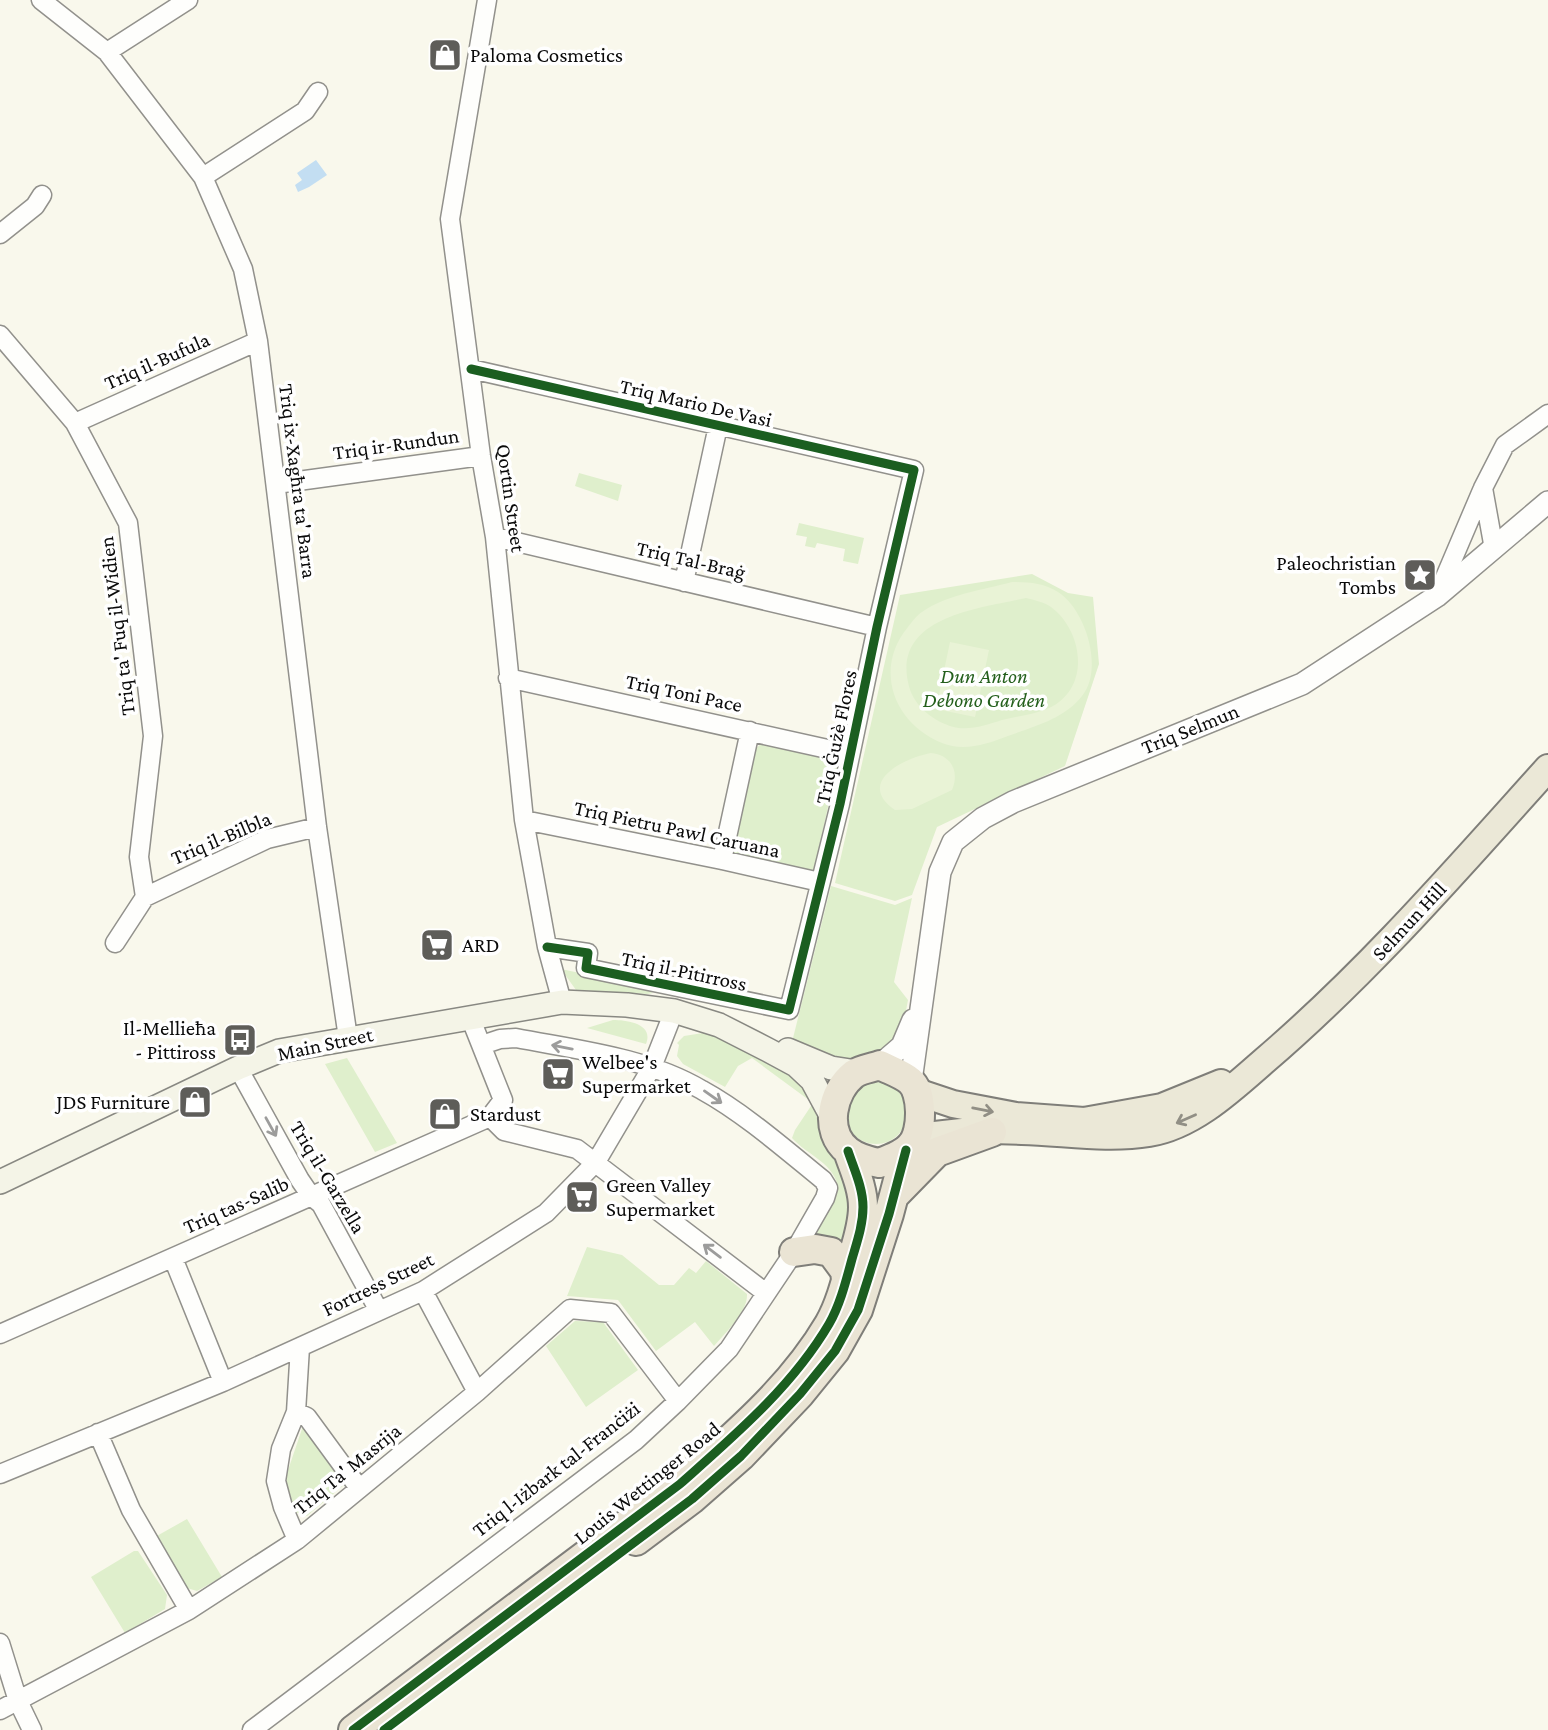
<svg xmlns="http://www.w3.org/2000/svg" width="1548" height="1730" viewBox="0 0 1548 1730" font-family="'Crimson Pro',serif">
<rect width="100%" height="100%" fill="#f9f8ec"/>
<path fill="#dfefcc" d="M 579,473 L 622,485 L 618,501 L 575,486 Z
M 799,523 L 864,538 L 858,564 L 843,561 L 845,549 L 817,543 L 815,548 L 805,546 L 807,537 L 796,535 Z
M 1032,574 L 1068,593 L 1093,597 L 1099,664 L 1065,766 L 937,827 L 912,895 L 895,901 L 835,883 L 900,595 Z
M 765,741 L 839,757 L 813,875 L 728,857 L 751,752 Z
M 831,886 L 895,905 L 912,898 L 894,982 L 908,1000 L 902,1032 L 881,1055 L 843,1063 L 791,1046 Z
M 561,969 L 636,985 L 653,993 L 647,994 L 576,990 Z
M 613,1020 C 628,1020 654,1024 646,1044 L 587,1028 Z
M 703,1033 L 720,1035 L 807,1083 L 852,1187 L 851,1250 L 809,1240 L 838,1189 C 836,1164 807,1155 792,1138 L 795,1130 L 813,1103 L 752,1058 L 738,1066 L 725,1087 L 683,1064 L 677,1056 L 679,1045 L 677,1043 L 684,1036 Z
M 347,1058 L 397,1143 L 375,1152 L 325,1064 Z
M845 1113a31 31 0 1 1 62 0a31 31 0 1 1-62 0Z
M 587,1247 L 622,1255 L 659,1285 L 674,1285 L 689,1268 L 696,1273 L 706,1261 L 747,1294 C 748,1312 725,1333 714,1346 L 695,1322 L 656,1351 L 618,1300 L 567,1296 Z
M 575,1321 L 603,1322 L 638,1370 L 586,1407 L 546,1346 Z
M 303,1426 L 351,1479 L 307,1516 L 295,1512 L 285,1479 Z
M 187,1519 L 222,1577 L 197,1591 L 187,1588 L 155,1537 Z
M 134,1551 L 138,1551 L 167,1595 L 165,1609 L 125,1633 L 91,1577 Z"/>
<path fill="#e9f3d6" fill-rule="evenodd" d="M 1012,582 C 1029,582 1044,583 1058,592 C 1086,610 1104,669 1082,696 C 1064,719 1035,726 1008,736 C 987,744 964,752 942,743 C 894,724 873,669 908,627 C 912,622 917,615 922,612 C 948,594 983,590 1012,582 ZM 1026,598 C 1034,600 1044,602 1051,607 C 1082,630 1091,684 1053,706 C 1039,714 1018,716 1002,720 C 986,725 967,732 950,726 C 930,719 912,704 908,682 C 894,616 981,608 1026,598 Z
M 950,642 L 989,650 L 975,717 L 936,709 Z
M 931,753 C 951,755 960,771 952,790 L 912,809 L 895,810 C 855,782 904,758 931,753 Z"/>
<path fill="#c3def2" d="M 316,160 L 327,175 L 309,187 L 298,192 L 295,185 L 302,180 L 297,173 Z"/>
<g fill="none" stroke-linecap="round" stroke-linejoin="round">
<defs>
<path id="minor" d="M 41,0 L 107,52 L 203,177 L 243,269 L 258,341 L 317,827 L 348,1038
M 487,0 L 450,219 L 481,456 L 495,537 L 524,820 L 547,947 L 562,1002
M 107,52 L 188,0
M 203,177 L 305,111 L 318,92
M 0,234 L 35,206 L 42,195
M 0,335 L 75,423 L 128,523 L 153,736 L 139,857 L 145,897 L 115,943
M 471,369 L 914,470 L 877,627 L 840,804 L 789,1010 L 586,968 L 588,953 L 547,947
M 75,423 L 258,341
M 276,484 L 481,456
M 1483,488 L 1494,549
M 495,537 L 877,627
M 684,582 L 718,426
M 1437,596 L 1483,488 L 1505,445 L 1548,414
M 508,678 L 850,754
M 524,820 L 722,860 L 820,882
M 722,860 L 750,731
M 145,897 L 267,839 L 317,827
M 238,1068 L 300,1180 L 311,1196 L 321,1204 L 379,1311
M 490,1117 L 504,1131 L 577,1149 L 766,1293
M 173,1258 L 223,1382
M 423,1291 L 477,1392
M 0,1334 L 490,1117 L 503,1100 L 470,1017
M 296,1412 L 307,1417 L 359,1488
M 98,1433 L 131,1510 L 189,1610
M 0,1474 L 223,1382 L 423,1291 L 546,1213 L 596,1162 L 652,1067 L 674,1011
M 297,1540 L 283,1507 L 276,1481 L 281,1449 L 296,1412 L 300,1347
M 0,1643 L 18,1701 L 32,1730
M 0,1710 L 189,1610 L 297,1540 L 477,1392 L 570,1309 L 611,1313 L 678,1401
M 252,1730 L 636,1440 L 678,1401 L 729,1349 L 794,1252 L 825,1198 L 828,1188 L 823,1180 C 786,1150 744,1113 702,1090 C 646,1057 578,1050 516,1038 L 500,1039 L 482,1045"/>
<path id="tertiary" d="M 880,1065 L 902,1046 L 913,1020
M 911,1081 L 940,872 L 953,842 L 983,818 L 1013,802 L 1302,684 L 1437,596 L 1548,502"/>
<path id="secondary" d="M 788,1050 L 831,1068 L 857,1072
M 0,1182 L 238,1068 L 279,1051 L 562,1002 L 627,1005 L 674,1011 L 719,1025 L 768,1050 L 796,1065 L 812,1080 L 832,1117"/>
<path id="primary" d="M 917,1092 L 953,1104 L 1016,1116 L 1084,1121 L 1162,1107 L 1221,1083
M 917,1138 C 951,1132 987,1129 1022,1131 C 1064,1132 1107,1140 1149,1133 C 1193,1126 1232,1089 1264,1061 C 1368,972 1457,869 1548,768"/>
<path id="trunk" d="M 880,1065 C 889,1070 902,1074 910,1081 C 923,1092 923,1131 912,1144 C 905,1154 890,1159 879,1163 C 868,1161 857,1158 848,1151 C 823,1131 832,1091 854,1074 C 861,1069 872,1068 880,1065 Z
M 894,1196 L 937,1152 L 992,1132
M 794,1252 L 815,1249 L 831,1252 L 845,1271 L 846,1280
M 636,1541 L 692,1499 L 741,1456 L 800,1394 L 835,1351 L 858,1310 L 889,1214 L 906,1150
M 353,1730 L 680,1484 C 734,1436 792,1387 829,1324 C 840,1305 846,1281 852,1259 C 857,1242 863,1225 863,1207 C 863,1188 854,1169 848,1151"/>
</defs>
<use href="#minor" stroke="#92918c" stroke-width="21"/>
<use href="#tertiary" stroke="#92918c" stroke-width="24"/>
<use href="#secondary" stroke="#888882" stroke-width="26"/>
<use href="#primary" stroke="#7f7e79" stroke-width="30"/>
<use href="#trunk" stroke="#7f7e79" stroke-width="32"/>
<use href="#minor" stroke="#fefefc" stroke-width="18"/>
<use href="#tertiary" stroke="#fefefc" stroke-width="21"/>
<use href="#secondary" stroke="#f4f4e7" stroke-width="23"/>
<use href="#primary" stroke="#ebe8d7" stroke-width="26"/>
<use href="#trunk" stroke="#eae4d4" stroke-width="28"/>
<defs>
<path id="cycleway" d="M 471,369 L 914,470 L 877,627 L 840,804 L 789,1010 L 586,968 L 588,953 L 547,947
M 353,1730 L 680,1484 C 734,1436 792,1387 829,1324 C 840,1305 846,1281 852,1259 C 857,1242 863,1225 863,1207 C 863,1188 854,1169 848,1151
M 384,1730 L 692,1499 L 741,1456 L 800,1394 L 835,1351 L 858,1310 L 889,1214 L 906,1150"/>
</defs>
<use href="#cycleway" stroke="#fff" stroke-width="13"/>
<use href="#cycleway" stroke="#1b5e20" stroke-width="9"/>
</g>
<defs><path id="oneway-shaft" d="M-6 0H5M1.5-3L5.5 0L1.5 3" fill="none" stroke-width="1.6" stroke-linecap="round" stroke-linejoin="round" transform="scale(1.75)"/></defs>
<g stroke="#9c9c9b">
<use href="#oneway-shaft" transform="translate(562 1047) rotate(-169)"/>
<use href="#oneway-shaft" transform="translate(713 1097) rotate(35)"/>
<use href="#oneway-shaft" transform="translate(271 1127) rotate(61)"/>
<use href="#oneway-shaft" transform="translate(712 1251) rotate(-143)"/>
</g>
<g stroke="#918f85">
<use href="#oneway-shaft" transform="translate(983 1110) rotate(11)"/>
<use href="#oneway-shaft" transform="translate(1186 1119) rotate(156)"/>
</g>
<defs>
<symbol id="shop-square" viewBox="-11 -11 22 22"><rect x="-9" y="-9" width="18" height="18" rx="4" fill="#5e5d59" stroke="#fff"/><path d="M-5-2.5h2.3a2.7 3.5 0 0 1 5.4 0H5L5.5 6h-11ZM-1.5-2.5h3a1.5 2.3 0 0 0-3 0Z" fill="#fff"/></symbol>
<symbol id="sight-square" viewBox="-11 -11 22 22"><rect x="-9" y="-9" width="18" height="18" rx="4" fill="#5e5d59" stroke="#fff"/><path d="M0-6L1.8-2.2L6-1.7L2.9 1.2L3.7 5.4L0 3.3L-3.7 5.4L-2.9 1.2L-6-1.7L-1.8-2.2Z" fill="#fff"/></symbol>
<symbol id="supermarket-square" viewBox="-11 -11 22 22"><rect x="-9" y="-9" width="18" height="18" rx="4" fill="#5e5d59" stroke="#fff"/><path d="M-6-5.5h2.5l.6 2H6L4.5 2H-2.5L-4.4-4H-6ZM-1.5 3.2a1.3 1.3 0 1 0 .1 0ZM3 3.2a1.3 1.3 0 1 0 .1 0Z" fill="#fff"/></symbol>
<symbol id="bus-square" viewBox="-11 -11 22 22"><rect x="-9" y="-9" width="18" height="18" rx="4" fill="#5e5d59" stroke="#fff"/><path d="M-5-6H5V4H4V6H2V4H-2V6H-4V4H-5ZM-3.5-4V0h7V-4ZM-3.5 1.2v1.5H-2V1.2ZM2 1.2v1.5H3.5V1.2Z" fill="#fff"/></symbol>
</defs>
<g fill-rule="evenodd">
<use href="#shop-square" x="426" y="36" width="38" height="38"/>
<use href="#sight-square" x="1401" y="556" width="38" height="38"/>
<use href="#supermarket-square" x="418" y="926" width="38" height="38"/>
<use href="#bus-square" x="221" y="1021" width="38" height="38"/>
<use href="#supermarket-square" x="539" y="1055" width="38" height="38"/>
<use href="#shop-square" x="176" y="1083" width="38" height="38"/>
<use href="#shop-square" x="426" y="1095" width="38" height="38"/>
<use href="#supermarket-square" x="563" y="1178" width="38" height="38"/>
</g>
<g text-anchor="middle" stroke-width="7" stroke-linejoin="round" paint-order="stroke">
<g font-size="21" fill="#0a0a0a" stroke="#fff" text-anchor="start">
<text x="470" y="62">Paloma Cosmetics</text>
<text x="1396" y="570" text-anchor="end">Paleochristian<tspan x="1396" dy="24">Tombs</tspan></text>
<text x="462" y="952">ARD</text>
<text x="216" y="1035" text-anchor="end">Il-Mellieħa<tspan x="216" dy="24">- Pittiross</tspan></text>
<text x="582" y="1069">Welbee's<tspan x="582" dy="24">Supermarket</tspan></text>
<text x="170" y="1109" text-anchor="end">JDS Furniture</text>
<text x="470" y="1121">Stardust</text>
<text x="606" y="1192">Green Valley<tspan x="606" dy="24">Supermarket</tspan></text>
</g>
<g font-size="21" fill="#0a0a0a" stroke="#fff">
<text transform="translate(157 361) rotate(-24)" y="7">Triq il-Bufula</text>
<text transform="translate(696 403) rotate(13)" y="7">Triq Mario De Vasi</text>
<text transform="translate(396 444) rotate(-8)" y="7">Triq ir-Rundun</text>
<text transform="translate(298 481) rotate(83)" y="7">Triq ix-Xagħra ta' Barra</text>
<text transform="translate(511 498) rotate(82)" y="7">Qortin Street</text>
<text transform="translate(691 560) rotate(13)" y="7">Triq Tal-Braġ</text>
<text transform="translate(117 626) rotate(-97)" y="7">Triq ta' Fuq il-Widien</text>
<text transform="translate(684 693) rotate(12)" y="7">Triq Toni Pace</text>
<text transform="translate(1190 729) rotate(-22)" y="7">Triq Selmun</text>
<text transform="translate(836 737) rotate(-78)" y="7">Triq Ġużè Flores</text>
<text transform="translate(677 829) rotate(12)" y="7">Triq Pietru Pawl Caruana</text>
<text transform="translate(221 838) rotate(-23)" y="7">Triq il-Bilbla</text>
<text transform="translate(1409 921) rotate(-47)" y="7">Selmun Hill</text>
<text transform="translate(684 971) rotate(12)" y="7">Triq il-Pitirross</text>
<text transform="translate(325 1044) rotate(-12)" y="7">Main Street</text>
<text transform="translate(328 1177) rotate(59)" y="7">Triq il-Garzella</text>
<text transform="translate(236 1205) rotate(-24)" y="7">Triq tas-Salib</text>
<text transform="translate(378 1284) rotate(-26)" y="7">Fortress Street</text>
<text transform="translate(347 1469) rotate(-39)" y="7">Triq Ta' Masrija</text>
<text transform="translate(556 1469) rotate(-38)" y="7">Triq l-Iżbark tal-Franċiżi</text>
<text transform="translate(647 1483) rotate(-39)" y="7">Louis Wettinger Road</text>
</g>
<g font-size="21" font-style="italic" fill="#245f1c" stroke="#fff">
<text x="984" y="683">Dun Anton<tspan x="984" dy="24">Debono Garden</tspan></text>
</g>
</g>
</svg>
